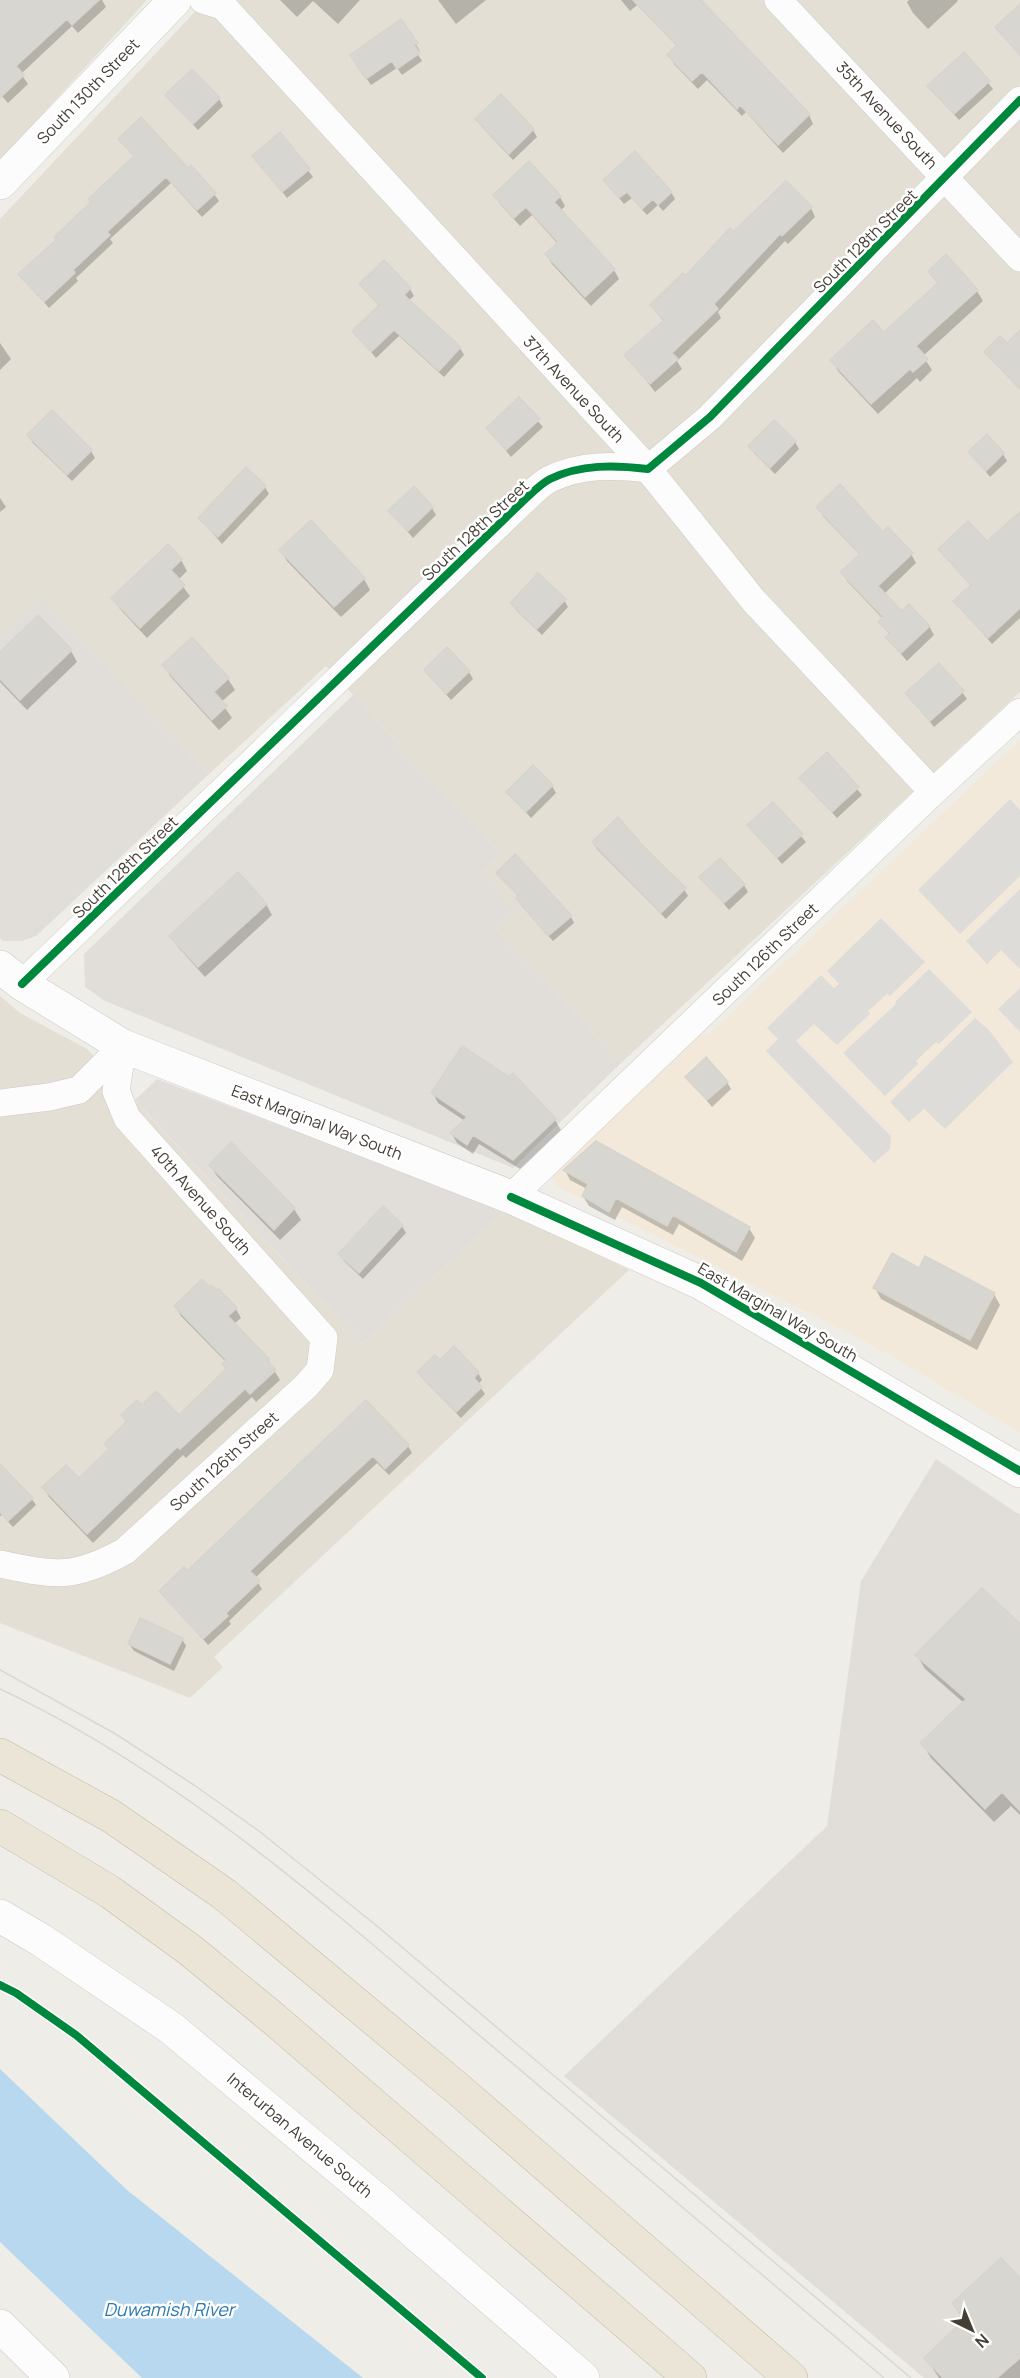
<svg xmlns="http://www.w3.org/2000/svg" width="1020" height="2378" viewBox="0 0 1020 2378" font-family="Manrope,sans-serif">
<rect width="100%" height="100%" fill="#eeede8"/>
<path fill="#e3dfd5" d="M 0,0 L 147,0 L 0,160 Z
M 206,0 L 1020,0 L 1020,692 L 621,1063 L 496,928 L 482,873 L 501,854 L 326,666 L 208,775 L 42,597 L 0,635 L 0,219 Z
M 0,996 L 20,1013 L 87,1049 L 362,1344 L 505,1211 L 629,1270 L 214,1657 L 223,1667 L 190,1698 L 0,1623 Z"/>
<path fill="#f2e9da" d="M 1020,740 L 1020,1433 L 876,1347 L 556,1186 L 554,1176 L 557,1169 L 697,1035 L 709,1034 Z"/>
<path fill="#e1ded9" d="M 42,596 L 208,775 L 36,936 L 22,941 L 3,941 L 0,938 L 0,635 Z
M 353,695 L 501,854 L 482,873 L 516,910 L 496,928 L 621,1063 L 513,1168 L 105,1001 L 85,987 L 84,954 Z
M 157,1079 L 505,1211 L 362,1344 L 135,1100 Z
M 936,1459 L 1020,1515 L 1020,2378 L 924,2378 L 564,2076 L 827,1826 L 861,1581 Z"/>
<path fill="#dedcd8" d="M 1010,799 L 1020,810 L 1020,876 L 960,934 L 918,890 Z
M 1020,889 L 1020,969 L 1001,950 L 987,964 L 966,941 Z
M 881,918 L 925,962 L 890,996 L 887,994 L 868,1011 L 870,1014 L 837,1045 L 814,1024 L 796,1041 L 891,1136 L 890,1149 L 874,1163 L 766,1051 L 778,1039 L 767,1028 L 821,975 L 834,988 L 839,984 L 827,971 Z
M 929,969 L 972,1012 L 939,1044 L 936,1042 L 916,1061 L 918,1064 L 885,1096 L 843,1053 L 896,1004 L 895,1002 Z
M 1020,988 L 1020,1032 L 998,1009 Z
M 975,1018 L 989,1030 L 1013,1062 L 945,1129 L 924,1109 L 909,1122 L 890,1102 Z"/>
<path fill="#b7d8ee" d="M 0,2069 L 127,2190 L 363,2378 L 142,2378 L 0,2242 Z"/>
<path fill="#0003" d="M 3,0 L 102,0 L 106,7 L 78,33 L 72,26 L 21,74 L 28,84 L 8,103 L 0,94 L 0,3 Z
M 280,0 L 360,0 L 338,24 L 313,1 L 297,17 Z
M 438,0 L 486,0 L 456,24 Z
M 621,0 L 698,0 L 809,115 L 813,124 L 783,153 L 746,112 L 742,116 L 707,80 L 698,89 L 674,64 L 669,55 L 678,47 L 637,5 L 630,11 Z
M 909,0 L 957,0 L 958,1 L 928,29 L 913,13 L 907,2 Z
M 1020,6 L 1020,56 L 997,28 Z
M 401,21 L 420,51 L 417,53 L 422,61 L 402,75 L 397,68 L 371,85 L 356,63 Z
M 964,54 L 993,89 L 959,120 L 929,86 Z
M 167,96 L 219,99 L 223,106 L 198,130 Z
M 501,96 L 533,130 L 537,137 L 513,160 L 481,126 L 477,119 Z
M 280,134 L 313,177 L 287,198 L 254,156 Z
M 120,139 L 214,194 L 219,201 L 202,217 L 171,183 L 110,239 L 113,243 L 76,278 L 78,281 L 49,308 L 20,275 L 57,240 L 135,158 Z
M 605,181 L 671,192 L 675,199 L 663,211 L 658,205 L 647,215 L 632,198 L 624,204 Z
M 786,183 L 811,208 L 815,217 L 788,244 L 785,241 L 718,312 L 721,318 L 677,361 L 682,369 L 655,392 L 626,355 L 664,322 L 651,305 L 686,277 Z
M 495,195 L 560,197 L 565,206 L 560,211 L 614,270 L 619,279 L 591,306 L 552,264 L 547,255 L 558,244 L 532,215 L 520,226 L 500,204 Z
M 930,271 L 977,291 L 983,301 L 923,356 L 932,370 L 920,382 L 917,378 L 878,414 L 838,371 L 832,360 L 884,334 L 938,285 Z
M 361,284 L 410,289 L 414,296 L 408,301 L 460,348 L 464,355 L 444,377 L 399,336 L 376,358 L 354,331 L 380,307 Z
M 1020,332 L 1020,386 L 1018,388 L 986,352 L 1007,345 Z
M 0,343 L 11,359 L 0,370 Z
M 519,399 L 543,427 L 511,457 L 488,428 Z
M 52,413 L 91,451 L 95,458 L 72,481 L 33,443 L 29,436 Z
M 795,442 L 799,449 L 775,474 L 754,453 L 750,446 Z
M 970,452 L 1003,454 L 1007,461 L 990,477 Z
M 265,487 L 269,494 L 222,544 L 200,518 Z
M 0,498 L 6,507 L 0,512 Z
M 818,507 L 883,534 L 911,554 L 916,563 L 884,594 L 902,613 L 929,626 L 934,635 L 907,661 L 887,638 L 890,635 L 880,622 L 883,619 L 847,581 L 842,572 L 860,555 L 823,516 Z
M 432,508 L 436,515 L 413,538 L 390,511 Z
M 1020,520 L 1020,592 L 1012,600 L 1020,609 L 1020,618 L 992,644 L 955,601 L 971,586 L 940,549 L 986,543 Z
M 281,550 L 364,579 L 370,590 L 341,617 L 287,561 Z
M 181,560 L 187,571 L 178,580 L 190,596 L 147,638 L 120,609 L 113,598 Z
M 564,600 L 568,607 L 542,635 L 516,610 L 512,603 Z
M 192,639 L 228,679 L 235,690 L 221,702 L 232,718 L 219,730 L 170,676 L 164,665 Z
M 71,651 L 77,662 L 27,710 L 0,682 L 0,654 Z
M 426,671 L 469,672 L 473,679 L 451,700 Z
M 962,692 L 967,699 L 934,727 L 907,693 Z
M 827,754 L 862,795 L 837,818 L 801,778 Z
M 552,786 L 556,793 L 531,818 L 508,792 Z
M 773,804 L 806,842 L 782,864 L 749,826 Z
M 593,842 L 644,849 L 684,889 L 688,896 L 666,919 L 597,849 Z
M 498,873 L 571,917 L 574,923 L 553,941 L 521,905 L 518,899 L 519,897 Z
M 701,877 L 744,885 L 748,892 L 729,910 Z
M 266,904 L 272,915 L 205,977 L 178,947 L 171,937 Z
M 687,1077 L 727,1082 L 731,1089 L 712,1107 Z
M 433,1093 L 555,1120 L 561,1130 L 520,1169 L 479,1144 L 473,1154 L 457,1143 L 452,1134 L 465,1121 L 438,1103 Z
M 231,1144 L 294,1209 L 301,1220 L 280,1240 L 217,1176 L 210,1165 Z
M 565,1170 L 749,1228 L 755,1238 L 742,1261 L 679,1224 L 673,1235 L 622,1207 L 615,1220 L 589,1206 L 583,1196 L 587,1189 L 570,1180 Z
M 402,1226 L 406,1233 L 363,1279 L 344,1261 L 340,1254 Z
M 919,1270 L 994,1294 L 1000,1305 L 977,1350 L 881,1299 L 875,1288 Z
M 209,1289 L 236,1309 L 241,1318 L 234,1324 L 268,1360 L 280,1380 L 256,1402 L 252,1397 L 186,1458 L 183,1455 L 93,1543 L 49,1497 L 44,1488 L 79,1481 L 110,1451 L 106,1444 L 127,1423 L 123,1416 L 142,1407 L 179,1417 L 227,1370 L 226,1362 L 181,1316 L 175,1306 Z
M 454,1349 L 478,1373 L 482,1380 L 478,1384 L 485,1394 L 461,1418 L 423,1379 L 419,1372 L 440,1362 Z
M 366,1402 L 408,1446 L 412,1453 L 389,1475 L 377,1463 L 255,1578 L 262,1589 L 229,1621 L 231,1624 L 208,1645 L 161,1591 L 187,1573 Z
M 0,1480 L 31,1498 L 36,1505 L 13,1527 L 2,1515 L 0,1516 Z
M 1020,1626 L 1020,1815 L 1011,1806 L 994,1822 L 931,1758 L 922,1743 L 964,1703 L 925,1669 L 917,1655 Z
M 182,1639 L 186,1646 L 174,1671 L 134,1651 L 129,1644 Z
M 1020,2280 L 1020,2378 L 939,2378 L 926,2358 L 965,2322 L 953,2304 Z"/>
<path fill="#d8d6d0" stroke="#d7d4ce" stroke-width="1.5" d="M 0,0 L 99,0 L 72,25 L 67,19 L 16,66 L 24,75 L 0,98 Z
M 633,0 L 701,0 L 810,114 L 778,145 L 740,105 L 737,109 L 702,72 L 692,81 L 667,55 L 677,45 Z
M 1020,4 L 1020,55 L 995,27 Z
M 401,19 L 418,43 L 414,45 L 420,53 L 397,69 L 392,61 L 366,79 L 350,55 Z
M 964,52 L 990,81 L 954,114 L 927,86 Z
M 192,69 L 220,98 L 193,124 L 165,95 Z
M 501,94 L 534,129 L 509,154 L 475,119 Z
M 141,117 L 188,168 L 191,165 L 216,193 L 197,210 L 166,177 L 107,232 L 110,235 L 73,270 L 75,273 L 44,302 L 18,274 L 56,240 L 54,237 L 91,202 L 88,199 L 134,156 L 118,139 Z
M 280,132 L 310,169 L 282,192 L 252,156 Z
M 635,151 L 672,192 L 658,205 L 653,199 L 642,209 L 627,192 L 619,198 L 603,180 Z
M 529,161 L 561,196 L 554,202 L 615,269 L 585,297 L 545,254 L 558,242 L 526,207 L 514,218 L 493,195 Z
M 786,181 L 812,207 L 782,236 L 780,234 L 714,304 L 718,309 L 672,353 L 678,359 L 650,384 L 624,355 L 664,320 L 650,305 L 683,273 L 686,275 L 730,228 L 733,232 Z
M 946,254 L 978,290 L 916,346 L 928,359 L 913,372 L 910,369 L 871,404 L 830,360 L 873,320 L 884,332 L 938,283 L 928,271 Z
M 384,260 L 411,288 L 404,295 L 461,347 L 439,371 L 394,330 L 371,352 L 352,331 L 379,305 L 359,284 Z
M 1020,330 L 1020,389 L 984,352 L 1000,336 L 1007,343 Z
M 519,397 L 540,419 L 506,450 L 486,428 Z
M 52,410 L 92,450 L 67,475 L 27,435 Z
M 774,420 L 796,441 L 770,468 L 748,446 Z
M 987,434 L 1004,453 L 986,471 L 968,452 Z
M 246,467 L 266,486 L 218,537 L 198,518 Z
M 840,484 L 883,532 L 888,527 L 913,553 L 878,586 L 902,611 L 909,604 L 930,626 L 901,653 L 885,637 L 890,633 L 878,622 L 883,617 L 840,572 L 860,554 L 816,507 Z
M 414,486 L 433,507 L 408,531 L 388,511 Z
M 1020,512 L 1020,608 L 988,638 L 953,601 L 971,585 L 938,549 L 968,521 L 987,541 Z
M 311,520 L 365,578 L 334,607 L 279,550 Z
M 168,544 L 182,559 L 171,570 L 185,585 L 140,628 L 111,598 Z
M 538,573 L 566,599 L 537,629 L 510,603 Z
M 38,615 L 72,650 L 20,700 L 0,679 L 0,652 Z
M 192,637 L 229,678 L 214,692 L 227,706 L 212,720 L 162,665 Z
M 447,647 L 470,671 L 446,694 L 424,670 Z
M 939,663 L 964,691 L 930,721 L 905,693 Z
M 827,752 L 859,787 L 832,812 L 799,778 Z
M 533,765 L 553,785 L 526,812 L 506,792 Z
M 773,802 L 803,834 L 777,858 L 747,825 Z
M 618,817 L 645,848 L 686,888 L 661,913 L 592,842 Z
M 515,854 L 572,916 L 548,936 L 516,898 L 519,896 L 496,873 Z
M 720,858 L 745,884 L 724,903 L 699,877 Z
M 238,872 L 267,904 L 198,967 L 169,936 Z
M 462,1046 L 509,1077 L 513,1073 L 556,1119 L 513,1160 L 473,1135 L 467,1145 L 450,1133 L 467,1117 L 431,1093 Z
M 706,1057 L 728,1082 L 707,1100 L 685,1077 Z
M 596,1141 L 750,1227 L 736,1252 L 673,1215 L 667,1226 L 616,1198 L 609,1212 L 582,1196 L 588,1184 L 563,1170 Z
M 231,1142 L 295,1208 L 274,1230 L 209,1165 Z
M 383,1206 L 403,1225 L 359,1273 L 338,1254 Z
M 892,1253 L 919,1268 L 925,1256 L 995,1293 L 970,1340 L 873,1288 Z
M 202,1279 L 209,1287 L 211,1285 L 217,1290 L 219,1289 L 237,1308 L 228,1316 L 269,1359 L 267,1361 L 276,1370 L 250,1394 L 245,1389 L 180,1449 L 177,1447 L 87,1534 L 42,1487 L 66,1465 L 79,1478 L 109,1449 L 104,1444 L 127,1421 L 121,1415 L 137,1400 L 142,1405 L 156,1391 L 179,1415 L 226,1369 L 222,1364 L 226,1360 L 174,1306 Z
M 454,1346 L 479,1372 L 474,1378 L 482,1387 L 456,1412 L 417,1372 L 435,1355 L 440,1360 Z
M 366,1400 L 409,1445 L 385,1469 L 373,1456 L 297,1526 L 250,1571 L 260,1581 L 226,1613 L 228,1616 L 203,1639 L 159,1591 L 184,1567 L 187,1571 Z
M 0,1464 L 33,1498 L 8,1521 L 0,1512 Z
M 982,1588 L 1020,1624 L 1020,1811 L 1002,1792 L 985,1809 L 920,1743 L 966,1699 L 915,1655 Z
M 140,1618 L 183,1638 L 170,1664 L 128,1644 Z
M 1001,2258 L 1020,2278 L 1020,2358 L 997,2378 L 943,2378 L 924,2358 L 965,2319 L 952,2303 Z"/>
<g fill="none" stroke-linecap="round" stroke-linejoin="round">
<defs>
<path id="minor" d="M 203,0 L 223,6 L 648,469 L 754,601 L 933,792
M 778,0 L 1020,258
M 22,984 L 521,503 C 530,495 540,484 550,479 C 581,464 614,465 648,469 L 710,417 L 1020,100
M 0,1103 L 49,1097 L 79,1090 L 123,1046
M 511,1197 L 933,792 L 1020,712
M 0,1564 C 55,1576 75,1579 125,1551 L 306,1386 L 320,1370 L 324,1338 L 127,1118 L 116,1091 L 123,1046"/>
<path id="tertiary" d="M 0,183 L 175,0
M 0,967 L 22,984 L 123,1046 L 511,1197 L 701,1283 L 1020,1471
M 0,1916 L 41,1940 L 171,2028 L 377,2200 L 583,2378
M 0,2326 L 53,2378"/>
<path id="motorway" d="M 0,1755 L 111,1816 L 224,1894 L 458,2089 L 791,2378
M 0,1826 L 110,1892 L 190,1950 L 274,2019 L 690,2378"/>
</defs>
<use href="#minor" stroke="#cdcbc5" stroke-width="28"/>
<use href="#tertiary" stroke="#cdcbc5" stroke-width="34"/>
<use href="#motorway" stroke="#c6baa3" stroke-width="34"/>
<use href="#minor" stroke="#fcfcfc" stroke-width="27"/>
<use href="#tertiary" stroke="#fcfcfc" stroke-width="33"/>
<use href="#motorway" stroke="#ebe5d8" stroke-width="33"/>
<path stroke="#d8d8d7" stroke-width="1.5" d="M 0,1670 L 114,1733 L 194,1785 L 259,1831 L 377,1926 L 911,2378
M 0,1689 C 174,1771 321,1900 466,2024 C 606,2142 745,2260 884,2378"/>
<defs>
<path id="cycleway" d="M 22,984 L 521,503 C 530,495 540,484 550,479 C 581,464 614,465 648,469 L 710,417 L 1020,100
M 511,1197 L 701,1283 L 1020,1471
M 0,1985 L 16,1993 L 76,2035 L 482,2378"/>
</defs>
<use href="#cycleway" stroke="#fff" stroke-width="11"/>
<use href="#cycleway" stroke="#00873e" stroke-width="8"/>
</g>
<g text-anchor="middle" stroke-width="5" stroke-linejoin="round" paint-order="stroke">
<g font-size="16" fill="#453e34" stroke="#fff">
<text transform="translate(88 91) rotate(-46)" y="6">South 130th Street</text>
<text transform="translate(887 115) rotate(47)" y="6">35th Avenue South</text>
<text transform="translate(865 241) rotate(-45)" y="6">South 128th Street</text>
<text transform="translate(574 389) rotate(47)" y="6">37th Avenue South</text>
<text transform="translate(475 530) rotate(-43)" y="6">South 128th Street</text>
<text transform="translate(125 867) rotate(-44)" y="6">South 128th Street</text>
<text transform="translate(765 954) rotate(-44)" y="6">South 126th Street</text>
<text transform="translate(317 1122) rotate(21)" y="6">East Marginal Way South</text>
<text transform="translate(201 1200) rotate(48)" y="6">40th Avenue South</text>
<text transform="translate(778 1312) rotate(30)" y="6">East Marginal Way South</text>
<text transform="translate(224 1461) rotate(-42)" y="6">South 126th Street</text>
<text transform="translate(300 2135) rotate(40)" y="6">Interurban Avenue South</text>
</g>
<g font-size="18" font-style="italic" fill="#2c79b1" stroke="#fff">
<text x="169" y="2316">Duwamish River</text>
</g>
</g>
<g transform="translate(972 2330) rotate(137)" stroke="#ffffff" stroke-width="4.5" paint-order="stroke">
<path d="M0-4.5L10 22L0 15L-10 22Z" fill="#453e34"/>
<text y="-9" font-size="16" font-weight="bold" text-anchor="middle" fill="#453e34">N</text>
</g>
</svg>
